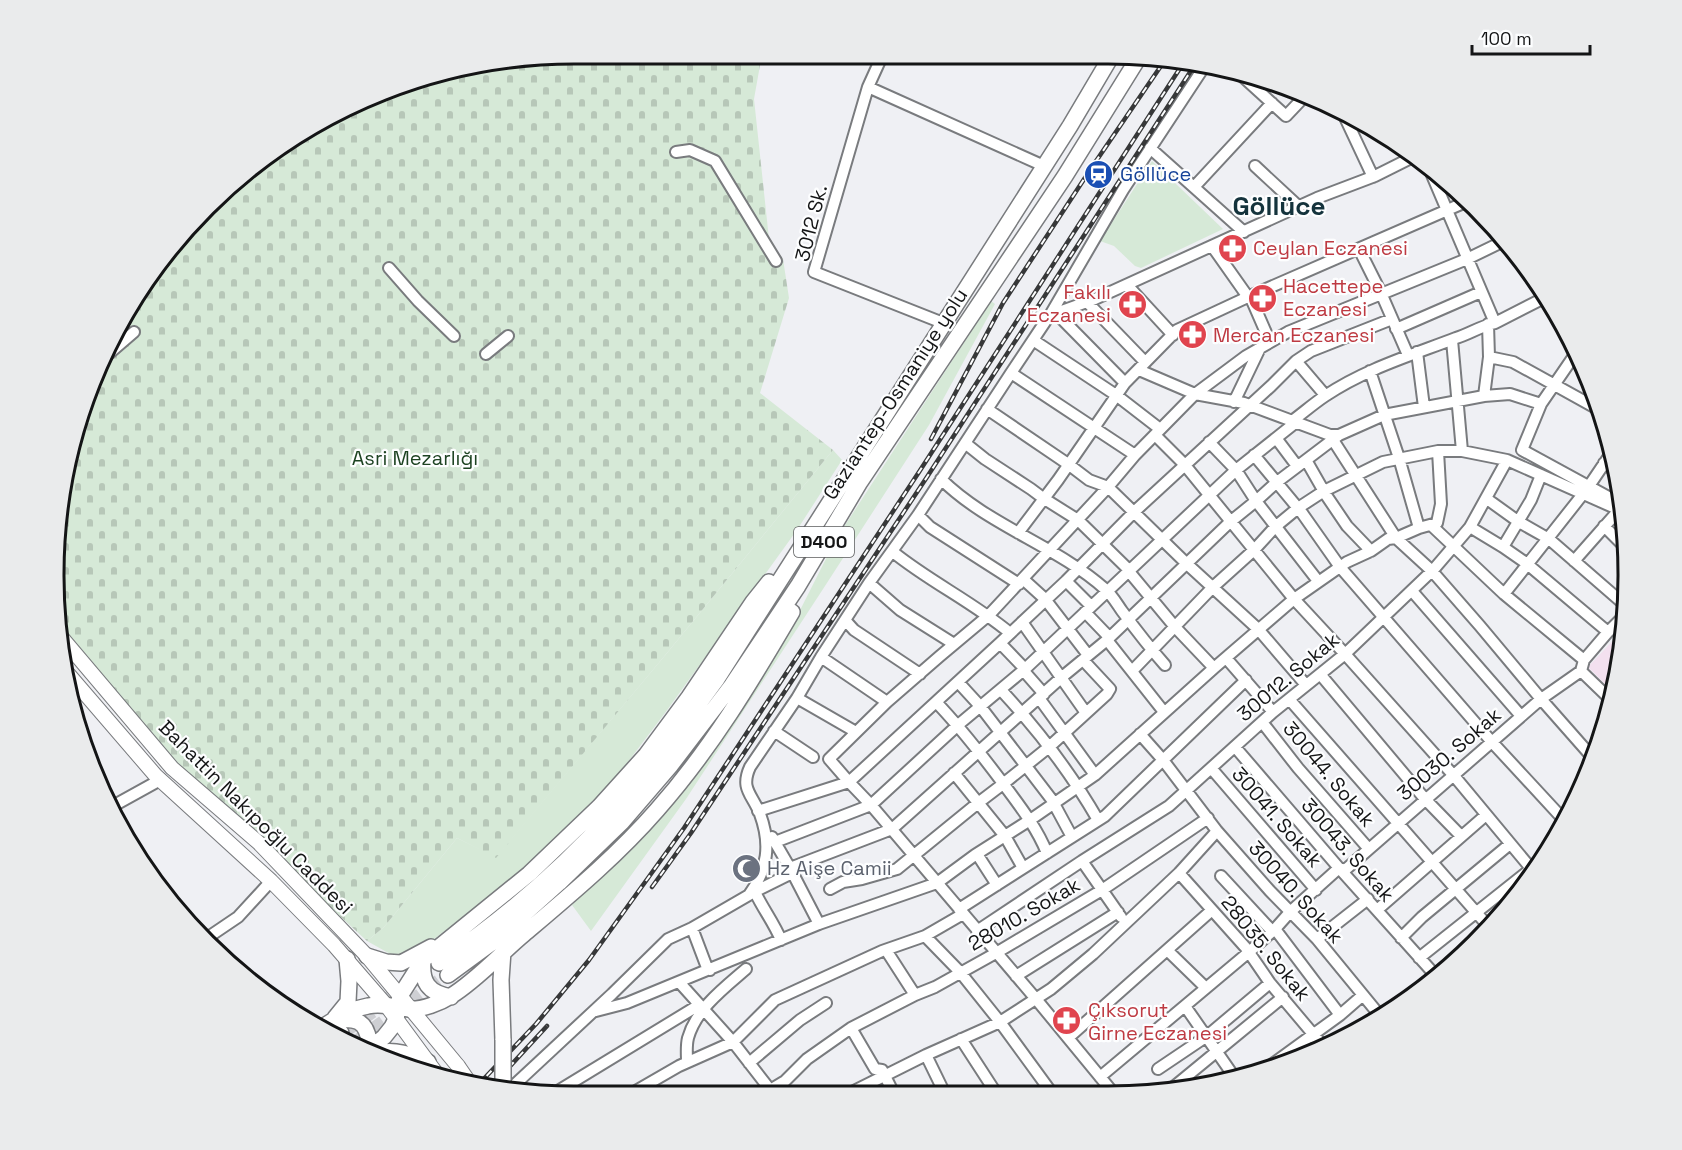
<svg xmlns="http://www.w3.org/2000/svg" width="1682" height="1150" viewBox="0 0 1682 1150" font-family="'Space Grotesk',sans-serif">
<defs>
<pattern id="cemetery-stones" width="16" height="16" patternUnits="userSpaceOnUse" patternTransform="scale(1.5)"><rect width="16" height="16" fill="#d6e9d7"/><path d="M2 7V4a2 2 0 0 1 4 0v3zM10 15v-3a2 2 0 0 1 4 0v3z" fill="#b7c7b8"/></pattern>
</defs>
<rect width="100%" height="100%" fill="#eff0f4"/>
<path fill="#f3e0ef" d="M 1622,631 L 1618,676 L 1613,692 L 1588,667 Z"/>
<path fill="#d6e9d7" d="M 1152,161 L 1223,229 L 1141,268 L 1135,266 L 1114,246 L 1100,241 Z
M 991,301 L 995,304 L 929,425 L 825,586 L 686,799 L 591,931 L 572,905 L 627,850 L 742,708 L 787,636 L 836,539 Z
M 833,450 L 842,460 L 797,530 L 665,713 L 615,779 L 526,870 L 418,951 L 400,957 L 392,955 L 367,941 L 384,927 L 457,838 L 496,857 L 667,653 Z"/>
<path fill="url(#cemetery-stones)" d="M 575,54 L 762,54 L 754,99 L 769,239 L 783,259 L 789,298 L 760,393 L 833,450 L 667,653 L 496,858 L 457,838 L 384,927 L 367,941 L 171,761 L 61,633 L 55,541 L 94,376 L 162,258 L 285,142 L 408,82 Z"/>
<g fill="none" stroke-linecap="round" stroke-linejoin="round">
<path stroke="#cecfd3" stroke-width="15" stroke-dasharray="15 8" stroke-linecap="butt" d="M 341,1033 L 439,963
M 353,1045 L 448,975"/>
<defs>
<path id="minor" d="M 883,54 L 868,87 L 814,272 L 943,323
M 1241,75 L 1286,116 L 1304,97
M 868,87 L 1044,166
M 1342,111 L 1373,177
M 1150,148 L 1244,232
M 676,152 L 690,150 L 715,161 L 776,261
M 1255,166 L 1298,206
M 1432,175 L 1495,323
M 1194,187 L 1272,103
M 1212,246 L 1248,297
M 1359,249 L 1381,293 L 1408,355
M 389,268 L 418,301 L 454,336
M 1127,285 L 1173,335
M 1250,296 L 1267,335 L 1273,340
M 1087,302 L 1145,362
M 1056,313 L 1125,383
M 1049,317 L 1123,190 L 1206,64
M 1396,329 L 1481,292
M 1033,340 L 1116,395 L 1160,429
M 1452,340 L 1462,451
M 1417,352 L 1424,407
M 1576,353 L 1541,404 L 1522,450 L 1621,504
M 486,354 L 508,336
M 105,357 L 134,332
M 1489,357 L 1513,362 L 1598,409
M 1139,370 L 1195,394 L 1244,403 L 1330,435 L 1339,435 L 1384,415 L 1484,396 L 1510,394 L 1541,404
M 1370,371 L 1399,458 L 1419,528
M 1011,373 L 1135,455
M 1325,395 L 1296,361 L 1311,351 L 1392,319
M 1484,396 L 1489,357 L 1488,324
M 1234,402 L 1260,348
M 987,409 L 1068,464 L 1089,480 L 1108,487 L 1187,564 L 1258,629 L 1306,685
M 1292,421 C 1303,413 1313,404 1325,396 C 1365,369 1412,355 1456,338 C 1469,334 1481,326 1495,323 L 1546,297
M 1155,435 L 1184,464 L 1294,599 L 1345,654 L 1455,777 L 1534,872
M 1276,438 L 1297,466
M 1333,440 L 1396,538 L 1419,528 L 1437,523 L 1441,504 L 1438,451
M 1209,442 L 1236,470 L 1256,501 L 1318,581
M 965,443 L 985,459 L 1031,489 L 1043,498 L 1078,520 L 1129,570 L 1131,574 L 1175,627 L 1214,668
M 1254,455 L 1302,513 L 1340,567 L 1491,741 L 1564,820
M 1306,460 L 1326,495 L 1347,526 L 1371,551
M 1604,463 L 1618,473
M 941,479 C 987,525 1057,546 1105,589 C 1112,595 1117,604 1122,611 C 1136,630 1150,648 1165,665
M 1589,486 L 1612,452
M 1487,499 L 1519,522 L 1549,539 L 1625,605
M 918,515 L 930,527 L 1019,584
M 1431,525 L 1504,594 L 1584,660
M 1604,526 L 1625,547
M 1470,527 L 1503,547 L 1526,563 L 1608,632
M 1018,533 L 1058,480 L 1125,383 L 1177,330 L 1250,296 L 1468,201
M 1503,547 L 1531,500 L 1541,475
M 893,552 C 930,582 973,602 1010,633
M 1574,561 L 1619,510
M 1023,579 L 1045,599 L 1088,655
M 1066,581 L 1091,606
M 869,583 L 900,610 L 954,644
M 1412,591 L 1521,716
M 1504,594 L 1583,494
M 1085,612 L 1109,637
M 845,620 L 854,630 L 920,674
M 1022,622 L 1086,713
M 1107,640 L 1164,712
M 1000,643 L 1025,669
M 821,657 L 887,702
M 1226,658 L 1273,712
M 1023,670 L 1044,694
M 1132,671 L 1213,587 L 1254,550 L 1275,527 L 1298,508 L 1324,491 L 1383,462 L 1438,451 L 1462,451 L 1507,460 L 1622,511
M 1581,671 L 1611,700
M 1320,674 L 1425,799 L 1461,836
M 958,682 L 980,706 L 1052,800 L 1072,837
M 1001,690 C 1038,730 1071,773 1098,820
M 797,698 L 856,732
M 1039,698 L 1095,775
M 1289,699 L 1489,927
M 936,702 C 960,727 981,754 1002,782 C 1019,805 1036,826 1047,853
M 1262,722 L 1298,768 L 1368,848
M 774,731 L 813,757
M 1140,734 L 1163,760 L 1217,831 L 1270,891 L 1317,939 L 1381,1017
M 1235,747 L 1339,868 L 1436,976
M 1211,768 L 1316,890
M 954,773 L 1005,836 L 1023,868
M 113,806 L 160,780
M 758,811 L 849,782 L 1000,643 L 1066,581 L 1134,512 L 1271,386 L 1296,361
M 775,842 L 871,805 L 958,725 L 1025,669 L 1236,470 L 1295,423
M 977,854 L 997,885
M 1082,861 L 1121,917
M 1179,873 L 1246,948 L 1270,983 L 1324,1047
M 1221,876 L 1272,931
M 830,889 L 843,882 L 862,879 L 897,869 L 978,803 L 1003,784 L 1049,747 L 1107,694 L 1110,689 L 1083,660
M 755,892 C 763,909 774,923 781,940
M 752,893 L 790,874 L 790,868 L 772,837
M 959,909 L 1105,816 L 1246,680
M 1377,910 L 1486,815
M 819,924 L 790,868 L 892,829 L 1062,677 L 1107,640 L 1230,522 L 1256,501 L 1277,482 L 1339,435
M 692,928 L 706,965 L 710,970
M 1275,929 L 1340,1015
M 977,931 L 1082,861 L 1169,806 L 1273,712 L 1345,654 L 1434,569 L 1470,527 L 1507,460
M 925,936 L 960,972 L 1000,1022 L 1054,1096
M 1401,938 L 1422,917 L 1510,844
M 1317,939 L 1368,899
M 204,940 L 238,917 L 271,881
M 886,950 L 915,995
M 1167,950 L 1206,988
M 1419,958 L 1531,869
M 1016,976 L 1118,912
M 679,982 L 733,1042 L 768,1087 L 772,1095
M 1185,1006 L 1235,1078
M 596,1011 L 627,1003 L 819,924 L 937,883 L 975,855 L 1030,820 L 1095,775 L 1214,668 L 1294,599 L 1347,562 L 1371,551 L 1388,539 L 1396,538 L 1432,571 L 1480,626 L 1541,699 L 1593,758
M 851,1028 L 915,995 L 935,987 L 996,953 L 1102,890 L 1208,818
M 1068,1038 L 1212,910
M 961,1039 L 998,1096
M 926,1055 L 946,1096
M 687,1062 C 687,1054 686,1046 688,1038 C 696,1009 724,988 746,969
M 749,1063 L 800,1020 L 826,1003
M 1267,1068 L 1340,1015 L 1363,995
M 1158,1069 L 1207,1036 L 1270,983
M 1100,1077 L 1249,952 L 1275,929 L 1290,912 L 1339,868 L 1345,870 L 1541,699 L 1581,671 L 1584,660 L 1608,632 L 1624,616
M 509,1090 L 612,994 L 668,939 L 692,928 L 749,895 C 768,869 771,844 760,814 C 752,794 740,789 750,767 L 797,698 L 821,657 L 869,583 L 918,515 L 1011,373 L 1047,319 L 1059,312 L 1095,299 L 1317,198 L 1375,176 L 1409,159
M 770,1090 L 785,1081 L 807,1059 L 851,1028 L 875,1069 L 882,1070 L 895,1096
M 1170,1090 L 1283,997
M 553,1094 L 699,1005
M 1115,1095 L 1036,999 L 871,805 L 849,782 L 829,759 L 887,702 L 940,656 L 989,615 L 1108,487 L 1135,455 L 1195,394 L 1246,356 L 1288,332 L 1467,259 L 1504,241
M 627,1096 L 679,1066 L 733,1042 L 775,1000 L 882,951 L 925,936 L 963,914
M 749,1096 L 768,1087
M 844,1096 L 926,1055 L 1000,1022 L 1051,989 L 1093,954 L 1179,873 L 1217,831"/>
<path id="major" d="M 62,638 L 172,768 L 259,843 L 367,956 L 458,1066
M 63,668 L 156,776 L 271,881 L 334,945 L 386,1005 L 436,1073"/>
<path id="highway" d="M 367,956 L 386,962 L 401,963 L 431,947
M 423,960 C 421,982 428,993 451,997
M 439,963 C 502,920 561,870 612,813 C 651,772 683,725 717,679 L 1070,126 L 1112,55
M 448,975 L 493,942 L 559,883 L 622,822 L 671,765 L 732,685 L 798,586 L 860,482 L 1065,176 L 1139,57
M 335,1018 L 348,1002 L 349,981 L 347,959
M 336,1020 C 355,1018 366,1020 369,1041 L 364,1049
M 323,1027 C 337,1017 351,1009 368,1006 C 382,1003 395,1007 409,1009 C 422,1010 440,1003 451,996 C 477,980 500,954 524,934 C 570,895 617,856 657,810 C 711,749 751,682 792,612
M 336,1037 L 341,1033
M 503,1040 L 501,980 L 503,951
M 368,1050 L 384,1037 L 392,1027 L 396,1019 L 400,996 L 423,960 L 529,874 L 599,807 L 646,755 L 689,697 L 753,602 L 769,582
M 376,1053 C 395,1049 411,1054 428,1062"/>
</defs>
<use href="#minor" stroke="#797b7e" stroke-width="14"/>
<use href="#major" stroke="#797b7e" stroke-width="16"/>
<use href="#highway" stroke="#797b7e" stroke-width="18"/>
<use href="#minor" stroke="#fff" stroke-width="10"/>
<use href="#major" stroke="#fff" stroke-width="14"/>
<use href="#highway" stroke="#fff" stroke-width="15"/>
<defs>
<path id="rail" d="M 931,439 L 1003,303 L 1092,167 L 1165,60
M 652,887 L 691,833 L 927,477 L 1196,63
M 477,1086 L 536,1024 L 589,960 L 684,828 L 919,472 L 1184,62
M 490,1088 L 547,1026"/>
</defs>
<use href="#rail" stroke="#373839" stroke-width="4.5"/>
<use href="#rail" stroke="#fdfeff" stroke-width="2" stroke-dasharray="7" stroke-linecap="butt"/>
<defs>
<path id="major-bridge" d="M 458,1066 L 471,1085"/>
<path id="highway-bridge" d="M 503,1040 L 503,1087"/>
</defs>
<use href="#major-bridge" stroke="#797b7e" stroke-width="16" stroke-linecap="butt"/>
<use href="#highway-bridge" stroke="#797b7e" stroke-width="18" stroke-linecap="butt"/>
<use href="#major-bridge" stroke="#fff" stroke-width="14"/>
<use href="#highway-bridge" stroke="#fff" stroke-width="15"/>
</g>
<defs>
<symbol id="station-disc" viewBox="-11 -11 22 22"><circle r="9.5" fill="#1a4fb4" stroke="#fdfeff"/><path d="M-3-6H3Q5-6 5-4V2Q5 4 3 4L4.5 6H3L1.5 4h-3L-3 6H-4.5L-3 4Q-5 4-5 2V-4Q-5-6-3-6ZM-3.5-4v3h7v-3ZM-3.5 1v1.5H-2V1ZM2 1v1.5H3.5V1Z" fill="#fff"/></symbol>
<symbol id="pharmacy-disc" viewBox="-11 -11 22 22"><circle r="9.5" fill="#e0444e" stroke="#fdfeff"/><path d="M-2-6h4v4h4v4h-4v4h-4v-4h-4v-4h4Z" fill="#fff"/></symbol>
<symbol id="mosque-disc" viewBox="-11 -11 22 22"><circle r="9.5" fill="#6b7280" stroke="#fdfeff"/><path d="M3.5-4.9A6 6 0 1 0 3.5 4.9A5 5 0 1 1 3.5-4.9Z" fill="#fff"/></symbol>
</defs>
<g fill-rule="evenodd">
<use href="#station-disc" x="1082" y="158" width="33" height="33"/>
<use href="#pharmacy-disc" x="1216" y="232" width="33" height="33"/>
<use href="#pharmacy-disc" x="1246" y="282" width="33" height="33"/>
<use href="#pharmacy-disc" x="1116" y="288" width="33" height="33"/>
<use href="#pharmacy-disc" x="1176" y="318" width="33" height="33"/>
<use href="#mosque-disc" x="730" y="852" width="33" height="33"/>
<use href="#pharmacy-disc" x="1050" y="1004" width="33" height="33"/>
</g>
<g text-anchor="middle" stroke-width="4.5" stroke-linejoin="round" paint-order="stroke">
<rect fill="#fdfeff" stroke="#5a5b5c" stroke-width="1.5" x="794" y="527" width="60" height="30" rx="4.5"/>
<g font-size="18" font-weight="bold" fill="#141516">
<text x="824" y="548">D400</text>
</g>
<g font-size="20" fill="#164399" stroke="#fdfeff" text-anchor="start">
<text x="1120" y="181">Göllüce</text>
</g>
<g font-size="20" fill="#141516" stroke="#fdfeff">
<text transform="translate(811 223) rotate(-76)" y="7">3012 Sk.</text>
<text transform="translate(895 394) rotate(-57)" y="7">Gaziantep-Osmaniye yolu</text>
<text transform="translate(1288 677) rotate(-40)" y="7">30012. Sokak</text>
<text transform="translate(1449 754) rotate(-41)" y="7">30030. Sokak</text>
<text transform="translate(1329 774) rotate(50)" y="7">30044. Sokak</text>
<text transform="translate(256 817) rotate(45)" y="7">Bahattin Nakıpoğlu Caddesi</text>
<text transform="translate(1277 817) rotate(49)" y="7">30041. Sokak</text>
<text transform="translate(1348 850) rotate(49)" y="7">30043. Sokak</text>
<text transform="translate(1296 892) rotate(48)" y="7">30040. Sokak</text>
<text transform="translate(1024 914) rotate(-30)" y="7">28010. Sokak</text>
<text transform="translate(1266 948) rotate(51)" y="7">28035. Sokak</text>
</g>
<g font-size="20" fill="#be3a42" stroke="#fdfeff" text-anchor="start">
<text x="1253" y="255">Ceylan Eczanesi</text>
<text x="1283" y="293">Hacettepe<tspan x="1283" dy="23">Eczanesi</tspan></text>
<text x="1111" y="299" text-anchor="end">Fakılı<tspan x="1111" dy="23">Eczanesi</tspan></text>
<text x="1213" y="342">Mercan Eczanesi</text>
<text x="1088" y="1017">Çıksorut<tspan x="1088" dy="23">Girne Eczanesi</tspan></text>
</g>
<g font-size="20" fill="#1d4322" stroke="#fdfeff">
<text x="415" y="465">Asri Mezarlığı</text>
</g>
<g font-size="20" fill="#5b616d" stroke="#fdfeff" text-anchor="start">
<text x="767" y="875">Hz Aişe Camii</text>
</g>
<g font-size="26" font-weight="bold" fill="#14333c" stroke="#fdfeff">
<text x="1279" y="215">Göllüce</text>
</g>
</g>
<path d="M0 0H1682V1150H0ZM574 64H1108A510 510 0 0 1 1618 574V576A510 510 0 0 1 1108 1086H574A510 510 0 0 1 64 576V574A510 510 0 0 1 574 64Z" fill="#eaebec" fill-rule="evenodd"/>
<path fill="none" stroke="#141516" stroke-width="3" d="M574 64H1108A510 510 0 0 1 1618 574V576A510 510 0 0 1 1108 1086H574A510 510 0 0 1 64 576V574A510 510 0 0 1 574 64Z"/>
<path d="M1472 45v9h118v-9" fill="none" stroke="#141516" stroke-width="3"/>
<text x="1481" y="45" font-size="18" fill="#141516" stroke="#fdfeff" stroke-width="4.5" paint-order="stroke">100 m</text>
</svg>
